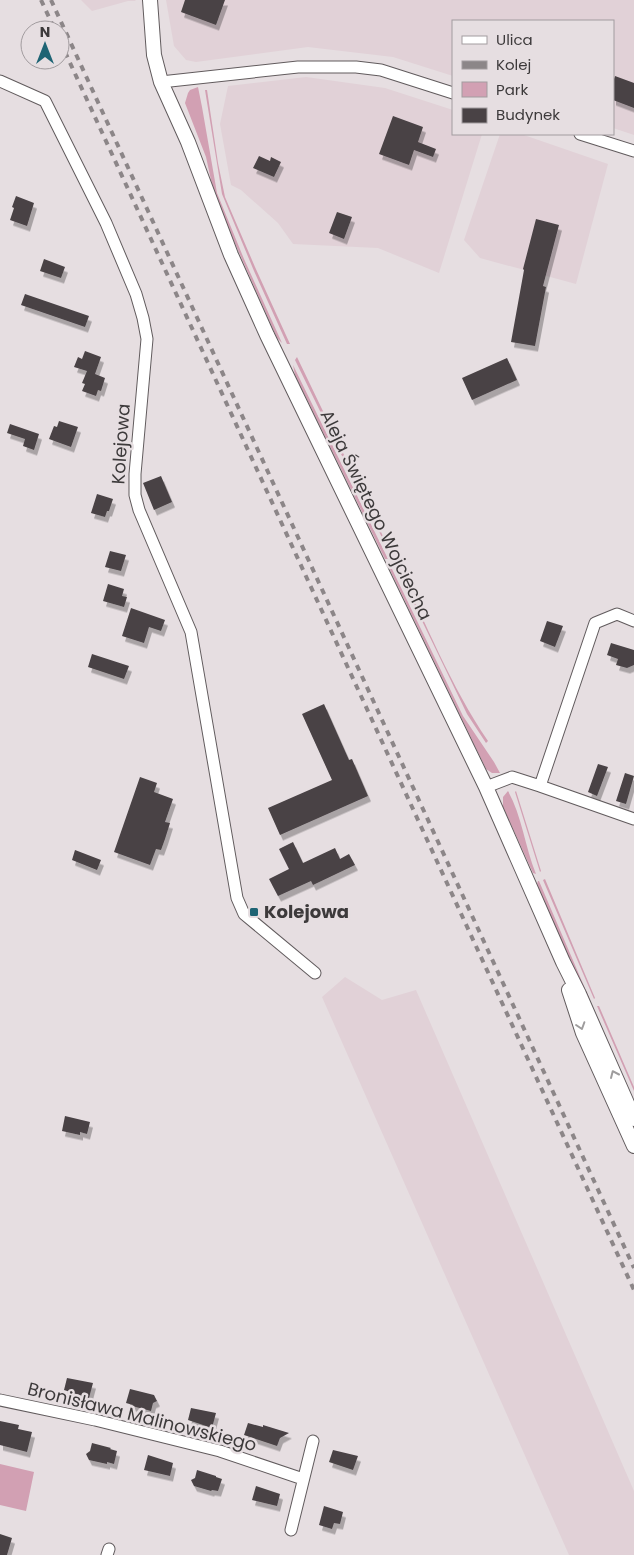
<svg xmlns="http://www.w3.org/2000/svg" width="634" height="1555" viewBox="0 0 634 1555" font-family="Poppins,sans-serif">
<defs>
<filter id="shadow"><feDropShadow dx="3" dy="5.5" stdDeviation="0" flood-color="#0004"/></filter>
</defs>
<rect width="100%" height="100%" fill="#e6dee1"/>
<path fill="#e1d1d7" d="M 81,0 L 135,0 L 136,1 L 128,1 L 92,11 Z
M 166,0 L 634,0 L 634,135 L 613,128 L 613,21 L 453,21 L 453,76 L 393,57 L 308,47 L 196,62 L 186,60 L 174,46 Z
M 306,77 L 385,88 L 453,110 L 453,134 L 482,134 L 439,273 L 378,248 L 293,244 L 278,223 L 241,190 L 231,185 L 220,124 L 228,86 Z
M 500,134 L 521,134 L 608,164 L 576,284 L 480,258 L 464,240 Z
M 345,977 L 382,1000 L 416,990 L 634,1491 L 634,1555 L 569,1555 L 322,997 Z"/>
<path fill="#d2a0b3" d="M 198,87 L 202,107 L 217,193 L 244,259 L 282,343 L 277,338 L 221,212 L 214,194 L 206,157 L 185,103 L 188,93 L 190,90 Z
M 205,90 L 207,90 L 218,163 L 225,197 L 255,267 L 290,344 L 287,344 L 254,271 L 222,194 Z
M 297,357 L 393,557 L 392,558 L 295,360 Z
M 293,365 L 388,559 L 385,559 L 295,375 Z
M 397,564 C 426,623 451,687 488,741 L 486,743 L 467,714 L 395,565 Z
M 391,567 L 463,716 L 494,762 L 500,773 L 492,773 L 486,769 L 390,570 Z
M 508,791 C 522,816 525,847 536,874 L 533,873 L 503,807 L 503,797 Z
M 516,791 L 541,871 L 540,872 L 515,792 Z
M 545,879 L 595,998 L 594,999 L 543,880 Z
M 538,881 L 539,881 L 590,1000 L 586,1000 L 537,884 Z
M 597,1006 L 599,1006 L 634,1087 L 634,1091 Z
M 0,1464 L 34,1472 L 26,1511 L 0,1505 Z"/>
<path fill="#494245" filter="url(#shadow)" d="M 185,0 L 225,0 L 216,25 L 181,12 Z
M 615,76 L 634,83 L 634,108 L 613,100 L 613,82 Z
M 393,116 L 423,127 L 418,142 L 436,149 L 433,157 L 414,150 L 409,165 L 379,154 Z
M 259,156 L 270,161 L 271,157 L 281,162 L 274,177 L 253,168 Z
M 16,196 L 34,203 L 27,226 L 10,220 L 14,208 L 12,207 Z
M 337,212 L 352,217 L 344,239 L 329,233 Z
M 536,219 L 559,225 L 543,286 L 546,287 L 535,346 L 511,342 L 524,270 L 523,269 Z
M 44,259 L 65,267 L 61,278 L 40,271 Z
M 25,294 L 89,316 L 85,327 L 21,305 Z
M 85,351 L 101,357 L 95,374 L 105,378 L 101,391 L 98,390 L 96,396 L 82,391 L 85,384 L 82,383 L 87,371 L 74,367 L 78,357 L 82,359 Z
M 507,358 L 517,380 L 472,400 L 462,378 Z
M 59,421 L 78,427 L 71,447 L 49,439 L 54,426 L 57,427 Z
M 10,424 L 39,434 L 34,450 L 23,446 L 25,439 L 7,433 Z
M 161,476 L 172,502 L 154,510 L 143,483 Z
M 97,494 L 113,499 L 109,511 L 107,511 L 105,517 L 91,513 Z
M 110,551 L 126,555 L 121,571 L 105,567 Z
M 108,584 L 124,589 L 122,596 L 127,597 L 124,607 L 103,601 Z
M 131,608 L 165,620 L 161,631 L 149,627 L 144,643 L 122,636 Z
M 547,621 L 563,626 L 555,647 L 540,641 Z
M 611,643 L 634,650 L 634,665 L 627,668 L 616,665 L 618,659 L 607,655 Z
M 92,654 L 129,666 L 124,679 L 88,667 Z
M 324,704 L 349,760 L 352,759 L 368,796 L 280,835 L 268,808 L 332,780 L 302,714 Z
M 598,764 L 608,767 L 597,796 L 588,792 Z
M 625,773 L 634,776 L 626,804 L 616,801 Z
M 140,777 L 157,783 L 154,792 L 173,799 L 165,822 L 170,823 L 165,839 L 161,850 L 156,849 L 150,865 L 114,852 Z
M 293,842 L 303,863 L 335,848 L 340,859 L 349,854 L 355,865 L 313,885 L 311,881 L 278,896 L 269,879 L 289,869 L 279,849 Z
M 75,850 L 101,860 L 97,870 L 72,860 Z
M 65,1116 L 90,1122 L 87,1134 L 80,1132 L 80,1135 L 62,1131 Z
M 67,1378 L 93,1383 L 89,1398 L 64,1390 Z
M 130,1389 L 154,1395 L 157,1401 L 153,1403 L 151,1411 L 132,1406 L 133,1405 L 126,1403 Z
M 191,1408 L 216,1413 L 212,1428 L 188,1420 Z
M 0,1421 L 19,1425 L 18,1429 L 32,1432 L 27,1452 L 0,1445 Z
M 248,1423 L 263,1427 L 263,1425 L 289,1433 L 280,1438 L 277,1446 L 244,1435 Z
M 92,1443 L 111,1448 L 110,1449 L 117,1451 L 114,1464 L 107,1462 L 107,1464 L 89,1460 L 86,1454 L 90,1451 Z
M 333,1450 L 358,1456 L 353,1470 L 329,1462 Z
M 148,1455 L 173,1463 L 170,1476 L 144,1470 Z
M 197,1470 L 216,1476 L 216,1477 L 222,1479 L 218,1491 L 212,1490 L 211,1491 L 194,1486 L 191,1480 L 195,1478 Z
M 256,1486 L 280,1494 L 277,1506 L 252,1500 Z
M 324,1506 L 343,1512 L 340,1524 L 334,1523 L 332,1529 L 319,1525 Z
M 0,1534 L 12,1538 L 7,1555 L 0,1555 Z"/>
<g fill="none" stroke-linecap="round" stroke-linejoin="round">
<defs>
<path id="minor" d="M 0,81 L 45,101 L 106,223 L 136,294 L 143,318 L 147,339 L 135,474 L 135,495 L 139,510 L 191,632 L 237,898 L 244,914 L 315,973
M 161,82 L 298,67 L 356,67 L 381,70 L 453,93
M 580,134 L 634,151
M 634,621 L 617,614 L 595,623 L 540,786 L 634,819
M 486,787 L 512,777 L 540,786
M 0,1400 L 95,1420 L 220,1451 L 303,1479
M 291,1530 L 313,1441
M 107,1555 L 109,1549"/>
<path id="tertiary" d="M 150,0 L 154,55 L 161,82 L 188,142 L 231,255 L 267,335 L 486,787 L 563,962 L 579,994 L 634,1119
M 569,990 L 583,1033 L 634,1146"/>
</defs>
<use href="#minor" stroke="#615b5d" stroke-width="13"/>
<use href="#tertiary" stroke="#615b5d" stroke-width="16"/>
<use href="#minor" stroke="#fff" stroke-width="11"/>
<use href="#tertiary" stroke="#fff" stroke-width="14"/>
<path stroke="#8c8688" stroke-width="4" stroke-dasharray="6 6" stroke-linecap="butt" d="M 41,0 L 55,30
M 51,0 L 634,1268
M 60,41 L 634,1290"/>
</g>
<defs><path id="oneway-chevron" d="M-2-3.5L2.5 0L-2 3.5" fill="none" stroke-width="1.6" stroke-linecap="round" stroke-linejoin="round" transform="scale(1.25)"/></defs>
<g stroke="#9e9c9d">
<use href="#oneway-chevron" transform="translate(581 1026) rotate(72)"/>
<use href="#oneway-chevron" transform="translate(614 1074) rotate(-114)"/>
</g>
<rect fill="#1e6474" stroke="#e6dee1" stroke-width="2" x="249" y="907" width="10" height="10" rx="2.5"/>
<g text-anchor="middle" stroke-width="5" stroke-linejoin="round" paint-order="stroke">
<g font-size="18" fill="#3d3a3b" stroke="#e6dee1">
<text transform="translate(121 444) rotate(-86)" y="6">Kolejowa</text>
<text transform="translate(376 515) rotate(64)" y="6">Aleja Świętego Wojciecha</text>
<text transform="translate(142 1417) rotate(14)" y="6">Bronisława Malinowskiego</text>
</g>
<g font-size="18" font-weight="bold" fill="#3d3a3b" stroke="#e6dee1" text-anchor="start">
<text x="264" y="918">Kolejowa</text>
</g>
</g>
<rect x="452" y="20" width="162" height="115" fill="#e6dee1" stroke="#a29c9f"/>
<rect x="462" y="36" width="25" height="8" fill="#ffffff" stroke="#a29c9f"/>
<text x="496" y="45" font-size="15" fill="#3d3a3b">Ulica</text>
<rect x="462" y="61" width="25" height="8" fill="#8c8688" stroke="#a29c9f"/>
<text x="496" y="70" font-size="15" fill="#3d3a3b">Kolej</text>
<rect x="462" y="82" width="25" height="15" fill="#d2a0b3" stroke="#a29c9f"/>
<text x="496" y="95" font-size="15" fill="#3d3a3b">Park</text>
<rect x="462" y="108" width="25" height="15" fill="#494245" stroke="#a29c9f"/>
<text x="496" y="120" font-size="15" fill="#3d3a3b">Budynek</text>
<g transform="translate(45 45)"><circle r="24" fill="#e6dee1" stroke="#a29c9f"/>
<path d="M0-4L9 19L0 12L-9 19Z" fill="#1e6474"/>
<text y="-8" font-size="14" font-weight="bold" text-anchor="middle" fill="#3d3a3b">N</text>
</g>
</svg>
